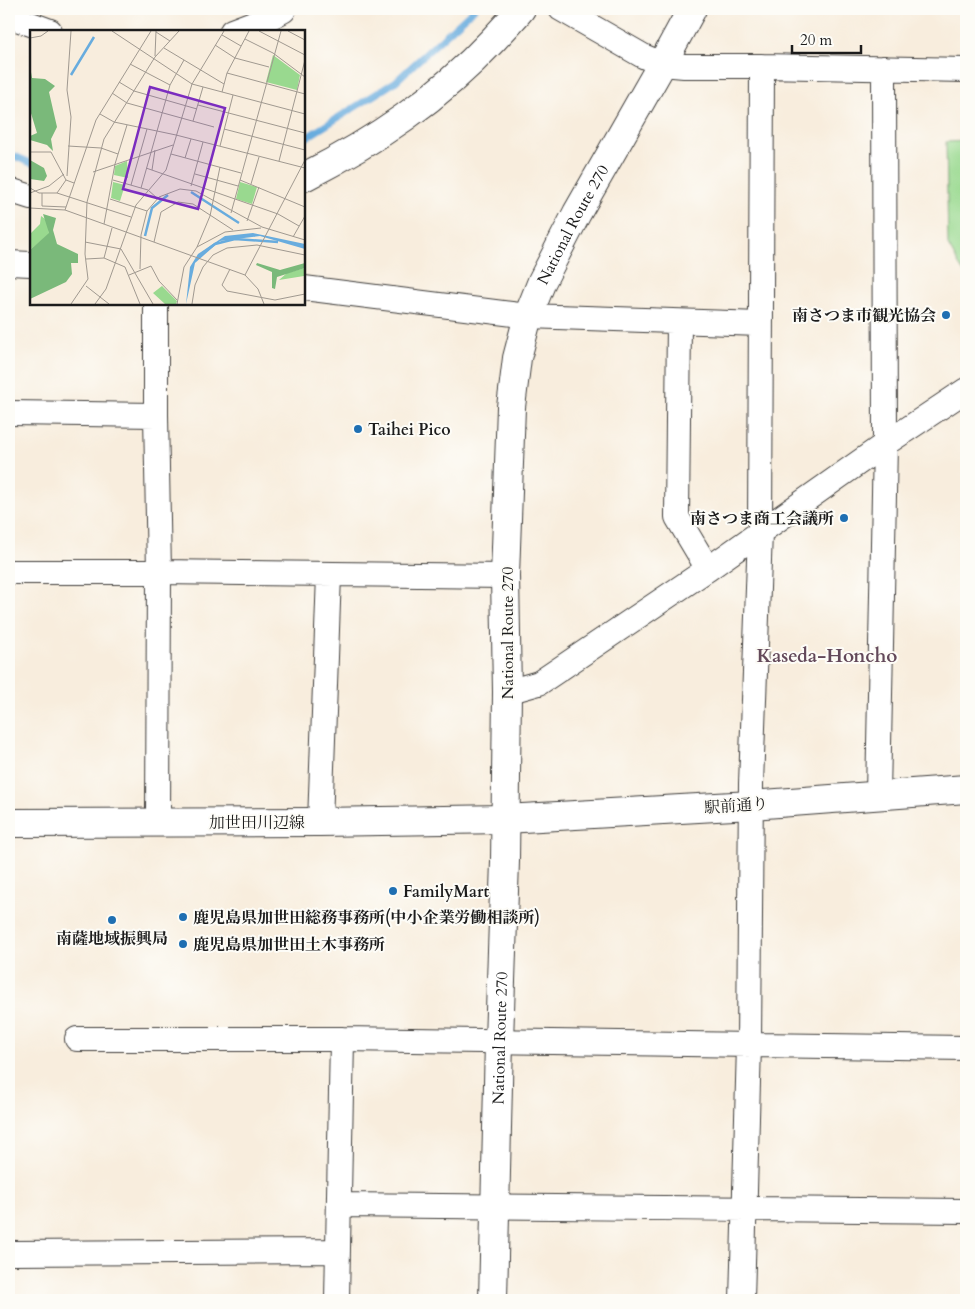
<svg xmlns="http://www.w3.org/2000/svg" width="975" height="1309" viewBox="0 0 975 1309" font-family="Cardo,'Noto Serif JP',serif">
<rect width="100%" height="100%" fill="#fdfcf7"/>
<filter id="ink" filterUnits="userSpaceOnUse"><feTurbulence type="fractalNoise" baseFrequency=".02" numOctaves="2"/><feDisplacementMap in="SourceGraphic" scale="10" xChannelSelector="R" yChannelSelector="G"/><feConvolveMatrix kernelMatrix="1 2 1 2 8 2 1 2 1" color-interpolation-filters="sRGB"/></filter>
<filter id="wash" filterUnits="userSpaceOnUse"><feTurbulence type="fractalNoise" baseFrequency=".0096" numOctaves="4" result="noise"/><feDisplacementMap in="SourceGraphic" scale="20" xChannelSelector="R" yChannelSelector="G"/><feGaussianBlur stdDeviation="1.12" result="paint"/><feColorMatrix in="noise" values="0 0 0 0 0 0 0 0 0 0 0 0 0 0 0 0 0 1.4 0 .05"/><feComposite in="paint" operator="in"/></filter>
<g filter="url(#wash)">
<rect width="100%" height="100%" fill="#f8eddd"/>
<path fill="#99d98f" stroke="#5a7a56" d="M 966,141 L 966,277 L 948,245 L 946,142 Z"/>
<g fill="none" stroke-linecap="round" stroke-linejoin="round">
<path stroke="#68acde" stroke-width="7" d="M 304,139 L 395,82 L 474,9
M 9,154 L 31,163"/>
</g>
</g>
<g filter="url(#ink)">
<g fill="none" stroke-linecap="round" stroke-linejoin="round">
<defs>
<path id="minor" d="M 561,9 L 643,56 L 662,64 L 684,66 L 762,66 L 966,70
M 9,16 L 50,31
M 232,31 L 261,20
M 9,190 L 31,197
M 9,263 L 31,264
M 304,288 L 528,316 L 760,324
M 156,304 L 156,415 L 159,572 L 158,822
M 679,322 L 677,517 L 708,569
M 9,413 L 156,415
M 9,572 L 159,572 L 505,576
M 507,692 L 539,683 L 708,569 L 885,444 L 966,390
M 878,795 L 885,444 L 884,68
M 320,822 L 329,575
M 77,1039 L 342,1039 L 966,1048
M 339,1205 L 966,1211
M 9,1253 L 338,1251
M 337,1300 L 342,1039
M 742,1300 L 749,1045 L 751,784 L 760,532 L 762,66"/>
<path id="tertiary" d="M 261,20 L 282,9
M 304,177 C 375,141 438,99 493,40 C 502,30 512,20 521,9
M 505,819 L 751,805 L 966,789"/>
<path id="primary" d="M 9,823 L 320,822 L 505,819"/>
<g id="trunk">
<path id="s1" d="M 493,1300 L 499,1041 L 505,861 L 507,692 L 505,576 L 511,407 L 517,358 L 528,316 L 542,281 L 577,213 L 662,64 L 692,9"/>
</g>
</defs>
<use href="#minor" stroke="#3d3b39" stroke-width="26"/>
<use href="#tertiary" stroke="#3d3b39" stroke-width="30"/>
<use href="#primary" stroke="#3d3b39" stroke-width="30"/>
<use href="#trunk" stroke="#3d3b39" stroke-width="30"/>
<use href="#minor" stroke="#fff" stroke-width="24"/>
<use href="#tertiary" stroke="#fff" stroke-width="28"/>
<use href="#primary" stroke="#fff" stroke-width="28"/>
<use href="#trunk" stroke="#fff" stroke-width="28"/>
</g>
</g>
<g fill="#1f6fb2" stroke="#fdfcf7" stroke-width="2">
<circle cx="946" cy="315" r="5"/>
<circle cx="358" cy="429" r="5"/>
<circle cx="844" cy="518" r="5"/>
<circle cx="393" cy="891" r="5"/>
<circle cx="183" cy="917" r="5"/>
<circle cx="112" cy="920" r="5"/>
<circle cx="183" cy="944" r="5"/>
</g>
<g text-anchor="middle" stroke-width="4" stroke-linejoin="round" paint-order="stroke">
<g font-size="16" fill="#1c1c1c" stroke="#fdfcf7">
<text dy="6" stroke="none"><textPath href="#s1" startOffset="1088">National Route 270</textPath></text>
<text transform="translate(507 633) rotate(-90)" y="6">National Route 270</text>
<text transform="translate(736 805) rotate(-4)" y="6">駅前通り</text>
<text x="257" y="828">加世田川辺線</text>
<text dy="6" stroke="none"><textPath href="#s1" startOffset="262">National Route 270</textPath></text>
</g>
<g font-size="16" font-weight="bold" fill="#1c1c1c" stroke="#fdfcf7" text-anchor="start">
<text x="936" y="321" text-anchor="end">南さつま市観光協会</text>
<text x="368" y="435">Taihei Pico</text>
<text x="834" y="524" text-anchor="end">南さつま商工会議所</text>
<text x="403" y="897">FamilyMart</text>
<text x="193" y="923">鹿児島県加世田総務事務所(中小企業労働相談所)</text>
<text x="112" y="944" text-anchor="middle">南薩地域振興局</text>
<text x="193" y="950">鹿児島県加世田土木事務所</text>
</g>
<g font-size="19" font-weight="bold" fill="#63495a" stroke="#fdfcf7">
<text x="827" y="662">Kaseda-Honcho</text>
</g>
</g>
<g transform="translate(30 30)">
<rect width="275" height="275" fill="#f8eddd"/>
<path d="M 243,25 L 270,45 L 267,60 L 236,52 ZM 97,131 L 98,148 L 84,145 L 85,136 ZM 83,152 L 95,155 L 90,171 L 81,168 ZM 210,152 L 227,157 L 222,174 L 206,169 ZM 11,186 L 18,191 L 19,204 L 0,220 L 0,204 L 10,194 ZM 275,238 L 274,246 L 249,250 L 257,243 ZM 132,256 L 147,271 L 146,274 L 135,274 L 123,263 Z" fill="#99d98f"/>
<path d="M 0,36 L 2,48 L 15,49 L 25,56 L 19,62 L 27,97 L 21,109 L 23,121 L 17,115 L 0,110 L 0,106 L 7,103 L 0,80 ZM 0,130 L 14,138 L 17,146 L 14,151 L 0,149 ZM 13,184 L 26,188 L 23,200 L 27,214 L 48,224 L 48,233 L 41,233 L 42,244 L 36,252 L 0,269 L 0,220 L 19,203 ZM 227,233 L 250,240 L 275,233 L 275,238 L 247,247 L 245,259 L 242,258 L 242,242 L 226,235 Z" fill="#7ab97a"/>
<path d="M 223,203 L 275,214 L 275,219 L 230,206 L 190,211 L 165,233 L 156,274 L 160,237 L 168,224 L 195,206 Z" fill="#68acde"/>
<path fill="none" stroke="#68acde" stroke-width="2.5" d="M 41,45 L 64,7M 161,162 L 209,193M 115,206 L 122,178 L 138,165M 173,223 L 185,214 L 205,209 L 248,212"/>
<path fill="none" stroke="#a09990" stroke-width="1" d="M 82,1 L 162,54 L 275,84M 229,1 L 275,25M 258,1 L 275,10M 126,2 L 140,11M 192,5 L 211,16M 0,8 L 11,6 L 18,1M 215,9 L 243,23 L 275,47M 185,15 L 205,28 L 239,37M 134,18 L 194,54M 125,26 L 126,1M 100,34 L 140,55M 197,43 L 275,64M 89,52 L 104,61 L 167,79M 192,62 L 197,43 L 219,1M 82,63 L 97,73 L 184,97M 168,75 L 275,103M 70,84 L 84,92 L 146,105M 163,91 L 173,57M 194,99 L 275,120M 146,105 L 275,138M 38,116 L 71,118 L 88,124M 190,116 L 203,65M 0,122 L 21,122 L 36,150 L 44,153M 141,124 L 211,143M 155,128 L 161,109M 249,131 L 275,30M 116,138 L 248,184 L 269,196M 122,140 L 125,120M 63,142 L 143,115M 165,144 L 208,156M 37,146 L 41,87 L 37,60 L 41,1M 83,150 L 118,160 L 127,168M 210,150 L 275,177M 221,154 L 229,127M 101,155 L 117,99M 161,156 L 173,112M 0,158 L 9,163 L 27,163 L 101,187M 111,158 L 140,55 L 154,30M 0,163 L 19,156 L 34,144M 12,163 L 12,176 L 36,177M 27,163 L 36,150M 80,169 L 117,181M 0,178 L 35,180 L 96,202M 35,180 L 66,90 L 121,1M 201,183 L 251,1M 217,191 L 229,157M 74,194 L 85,134 L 97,95M 96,202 L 215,245 L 228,259 L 234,274M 263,207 L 275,186M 55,212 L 91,219 L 123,274M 124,212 L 131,182 L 148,172 L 163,174 L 203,200M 167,217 L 180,186 L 190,137M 74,228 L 82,198M 56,229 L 74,228 L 95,237 L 110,274M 110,239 L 111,205 L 117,181 L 129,167 L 150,159 L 166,161 L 232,197 L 275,210M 200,239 L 192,255 L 197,261 L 245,270 L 275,264M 99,245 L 121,236 L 129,251 L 147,270M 215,245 L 275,130M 56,256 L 79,274M 41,274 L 58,249 L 55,224 L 57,172 L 74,109 L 125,27 L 149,1M 65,274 L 76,259 L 106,175 L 136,140 L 162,54 L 194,1M 147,274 L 154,237 L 167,217 L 195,202 L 231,198M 162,274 L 165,255 L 173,237 L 183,225 L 197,218 L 227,215 L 275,225"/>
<path fill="#7b2cbf" fill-opacity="0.15" stroke="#7b2cbf" stroke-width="2.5" d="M 120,57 L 195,78 L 168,179 L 93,159 Z"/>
<rect width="275" height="275" fill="none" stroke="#1c1c1c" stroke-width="2.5"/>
</g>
<rect width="975" height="1309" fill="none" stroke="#fdfcf7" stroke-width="30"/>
<path d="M792 45v8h69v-8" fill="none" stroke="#1c1c1c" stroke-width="2.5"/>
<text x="800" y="45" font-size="15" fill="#1c1c1c" stroke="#fdfcf7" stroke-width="4" paint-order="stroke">20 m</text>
</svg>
